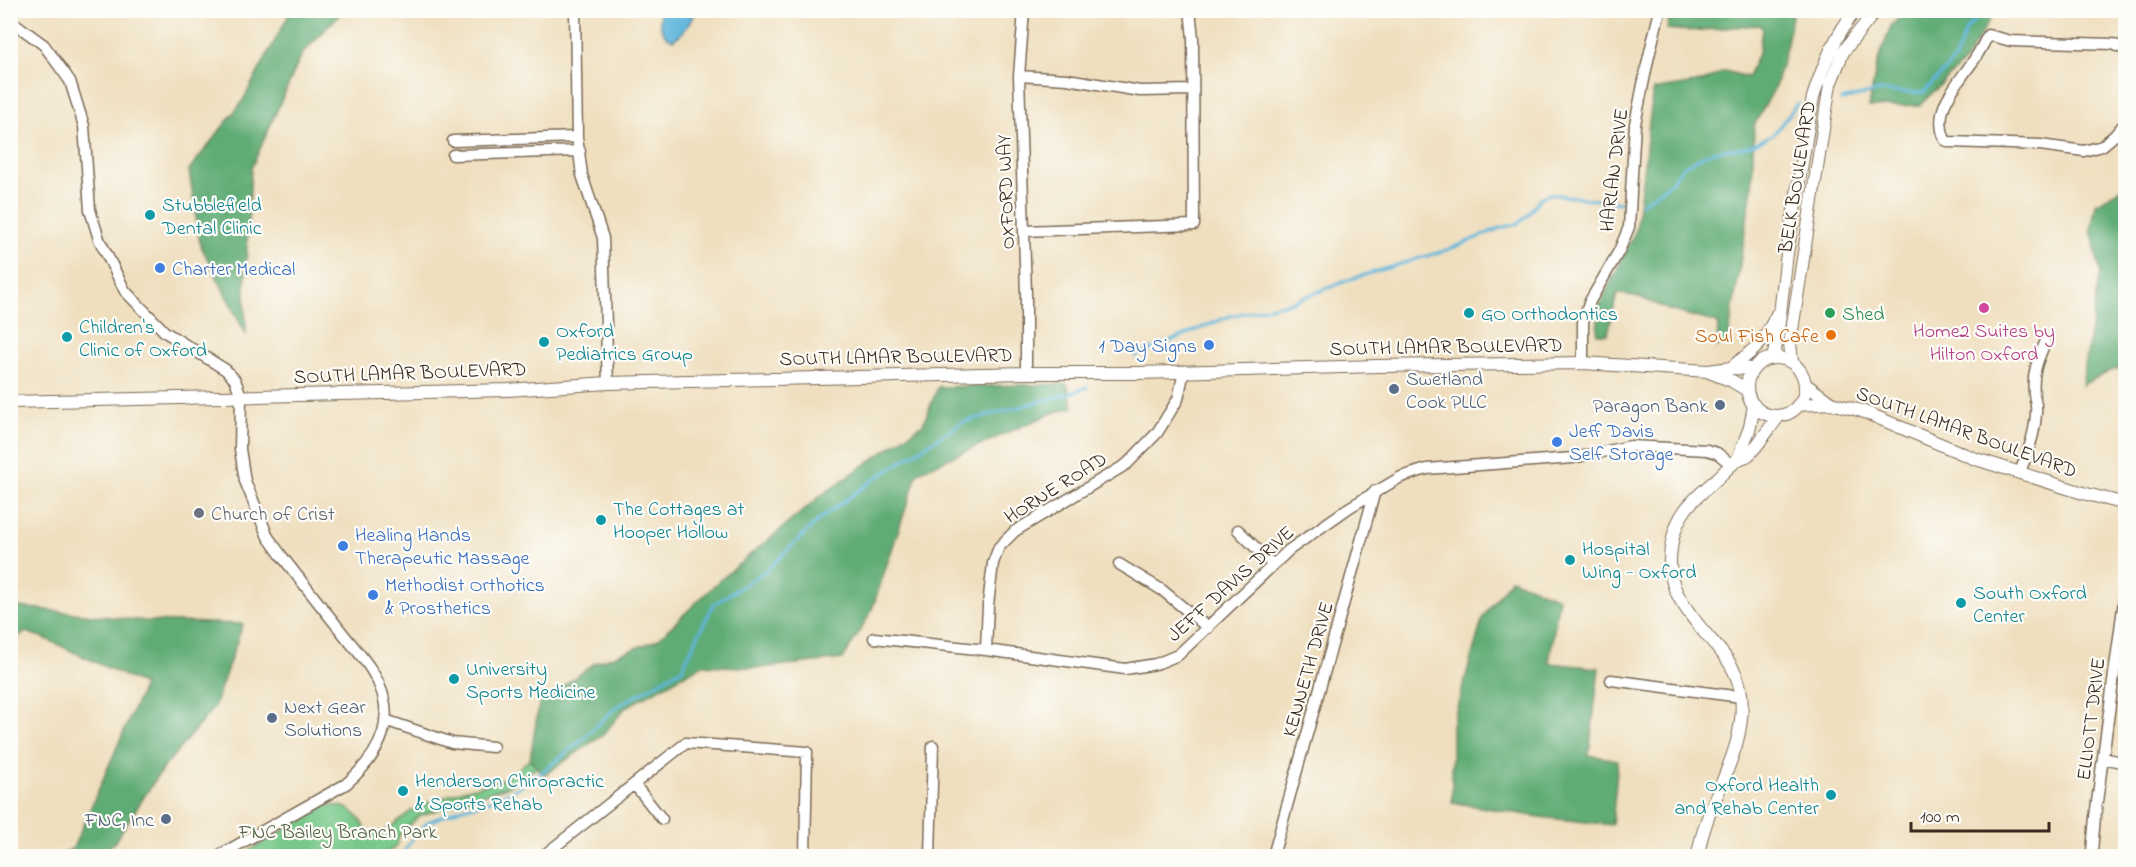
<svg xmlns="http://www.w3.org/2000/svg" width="2136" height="867" viewBox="0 0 2136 867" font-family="'Indie Flower',sans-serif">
<rect width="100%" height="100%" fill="#fdfcf7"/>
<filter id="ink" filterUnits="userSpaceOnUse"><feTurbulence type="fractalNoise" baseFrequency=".0167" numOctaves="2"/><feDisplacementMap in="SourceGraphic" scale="12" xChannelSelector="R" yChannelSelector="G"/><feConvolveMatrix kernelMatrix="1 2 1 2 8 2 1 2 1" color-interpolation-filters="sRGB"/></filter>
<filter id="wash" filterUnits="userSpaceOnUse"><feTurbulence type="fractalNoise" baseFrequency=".008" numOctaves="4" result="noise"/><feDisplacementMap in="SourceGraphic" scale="24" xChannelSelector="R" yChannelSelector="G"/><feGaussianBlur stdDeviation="1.35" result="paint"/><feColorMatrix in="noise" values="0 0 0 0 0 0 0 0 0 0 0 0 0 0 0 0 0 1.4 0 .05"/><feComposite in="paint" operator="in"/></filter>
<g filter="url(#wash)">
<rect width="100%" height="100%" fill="#efdfbf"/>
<path fill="#77c88a" stroke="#597954" stroke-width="1.5" d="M 530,759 L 537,767 L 509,786 L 419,816 L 400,834 L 396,847 L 382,856 L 240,856 L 326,805 C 349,804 359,813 367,834 L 384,832 L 411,811 L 430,802 L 463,790 L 499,781 L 513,773 Z"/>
<path fill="#61ac76" stroke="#4e6b4a" stroke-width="1.5" d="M 1907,10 L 2000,11 L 1993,14 L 1964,62 L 1920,105 L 1869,107 L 1876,67 L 1891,26 Z
M 288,11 L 343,11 L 302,54 L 251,169 L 245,288 L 246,335 L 200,244 L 189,170 L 242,102 L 288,16 Z
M 1670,11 L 1793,11 L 1786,48 L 1775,87 L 1754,126 L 1752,188 L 1728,341 L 1717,347 L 1718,323 L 1669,310 L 1639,297 L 1617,293 L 1608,334 L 1597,334 L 1599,306 L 1636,230 L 1653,90 L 1701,82 L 1725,71 L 1748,77 L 1759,51 L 1762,28 L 1759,25 C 1727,26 1699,34 1667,29 Z
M 2125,187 L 2125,368 L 2115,369 L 2082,385 L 2100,272 L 2091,229 L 2096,204 Z
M 1067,384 L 1073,407 L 1050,414 L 918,472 L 871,612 L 843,659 L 759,668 L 702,665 L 626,707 L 603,735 L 544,775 L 530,759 L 539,704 L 595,663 L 657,640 L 720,580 L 823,494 L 923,424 L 938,387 Z
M 1511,579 L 1559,598 L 1549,663 L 1599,668 L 1589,755 L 1618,760 L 1612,825 L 1539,817 L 1452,802 L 1452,724 L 1483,617 Z
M 11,606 L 146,621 L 243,624 L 214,707 L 161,771 L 114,843 L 97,856 L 59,856 L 73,848 L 144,685 L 44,638 L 26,632 L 11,640 Z"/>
<path fill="#5eb6db" stroke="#4c707c" stroke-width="1.5" d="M 660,11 L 660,10 L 695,11 C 691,23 685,33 673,40 C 660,35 659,23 660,11 Z"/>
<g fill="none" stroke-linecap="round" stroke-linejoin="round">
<path stroke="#5eb6db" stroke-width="3" d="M 1842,100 L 1879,91 L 1916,93 L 1924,92 L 1955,59 L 1966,30 L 1985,10
M 1641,204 L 1668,185 L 1684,166 L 1711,152 L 1749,146 L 1773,135 L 1797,104
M 1135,356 L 1230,316 L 1292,302 L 1351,279 L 1450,249 L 1500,228 L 1518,224 L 1527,216 L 1540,198 L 1550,194 L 1622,203
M 401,856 L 415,835 L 428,822 L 460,809 L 492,800 L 516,789 L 545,770 L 583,739 L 615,708 L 682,669 L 713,605 L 768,569 L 820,519 L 873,480 L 963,422 L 1072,393 L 1087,387"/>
</g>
</g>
<g filter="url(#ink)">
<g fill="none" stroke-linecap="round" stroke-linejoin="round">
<defs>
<path id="minor" d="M 575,10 L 577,137 L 582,175 L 603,238 L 608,383
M 1024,10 L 1019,76 L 1026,294 L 1026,373
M 10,20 L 44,45 L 70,81 L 84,126 L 90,210 L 99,239 L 125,291 L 165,332 L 226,370 L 235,380 L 241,396 L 240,449 L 245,481 L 268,537 L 281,555 C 301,581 321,606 341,631 C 351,644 363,657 372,671 C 400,716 382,753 346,784 L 218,856
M 2126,50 L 2113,44 L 2011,41 L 1988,35 C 1983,45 1978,55 1971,64 C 1955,87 1932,110 1945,140 L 1950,142 L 2040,145 L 2084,151 L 2102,146 L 2115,135 L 2126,122
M 1019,76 L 1067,79 L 1140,91 L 1193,90
M 453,141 L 577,137
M 453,155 L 580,151
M 1024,231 L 1194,225 L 1193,38 L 1190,10
M 1583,363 L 1583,321 L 1590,301 L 1619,251 L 1629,227 L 1635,124 L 1648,60 L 1660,10
M 2020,472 C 2028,452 2035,434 2036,413 C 2037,406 2035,400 2034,394 C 2032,374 2037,361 2045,343
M 1238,530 L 1273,565
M 1119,564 L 1162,590 L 1208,628
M 874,638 L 986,650 L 1125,669 L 1156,664 L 1178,655 L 1289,550 L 1350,507 L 1401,477 L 1427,469 L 1573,458 L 1631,446 L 1707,450 L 1717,453 L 1732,465
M 986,650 L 988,605 L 993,563 L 999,547 L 1015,531 L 1127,464 L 1157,433 L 1178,399 L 1184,371
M 1611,680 L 1741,697
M 385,720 L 452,743 L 493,747
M 2103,758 L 2126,763
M 634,784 L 662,819
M 543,856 L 686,743 L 807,752 L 805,856
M 930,856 L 933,746
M 1273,856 L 1375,491
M 2094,856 L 2092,851 L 2095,817 L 2126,585"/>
<path id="tertiary" d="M 1773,358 L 1777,340 L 1787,253 L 1813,97 C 1823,66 1835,35 1856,10
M1747 387a29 29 0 1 1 58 0a29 29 0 1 1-58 0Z
M 1792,362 L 1790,343 L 1830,84 L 1843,52 L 1876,10
M 1731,368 C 1757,347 1762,346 1777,314
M 1709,372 L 1732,381 L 1747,390
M 1805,384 L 1831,403
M 10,402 L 508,390 L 608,383 L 1026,373 L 1138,373 L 1378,366 L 1583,363 L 1708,371 L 1731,368 L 1753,369
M 1798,405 L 1831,403 L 1862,411 L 1973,458 L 2083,493 L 2126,504
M 1738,459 L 1750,427 L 1754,405
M 1698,856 C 1705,801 1748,752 1741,694 C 1737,662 1715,647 1696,622 C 1687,610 1677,597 1673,583 C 1666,560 1672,527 1686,509 C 1695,497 1708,487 1719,477 C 1725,471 1732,463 1739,459 C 1742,457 1745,457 1748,455 C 1755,450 1772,424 1779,416"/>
</defs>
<use href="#minor" stroke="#7a6956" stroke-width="13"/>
<use href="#tertiary" stroke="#7a6956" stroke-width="14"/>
<use href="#minor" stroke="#fff" stroke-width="10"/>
<use href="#tertiary" stroke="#fff" stroke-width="12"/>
</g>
</g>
<g fill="#0f9aa8" stroke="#fdfcf7" stroke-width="2">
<circle cx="150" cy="215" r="6"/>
<circle cx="1469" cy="313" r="6"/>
<circle cx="67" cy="337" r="6"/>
<circle cx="544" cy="342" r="6"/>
<circle cx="601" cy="520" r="6"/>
<circle cx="1570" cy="560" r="6"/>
<circle cx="1961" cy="603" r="6"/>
<circle cx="454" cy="679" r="6"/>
<circle cx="403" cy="791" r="6"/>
<circle cx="1831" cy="795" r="6"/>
</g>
<g fill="#3f7fe0" stroke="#fdfcf7" stroke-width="2">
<circle cx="160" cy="268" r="6"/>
<circle cx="1209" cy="345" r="6"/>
<circle cx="1557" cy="442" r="6"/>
<circle cx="343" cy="546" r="6"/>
<circle cx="373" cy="595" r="6"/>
</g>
<circle fill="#d1479c" stroke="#fdfcf7" stroke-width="2" cx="1984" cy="308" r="6"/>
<circle fill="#2e9e5b" stroke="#fdfcf7" stroke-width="2" cx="1830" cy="313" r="6"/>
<circle fill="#e8710a" stroke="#fdfcf7" stroke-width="2" cx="1831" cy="335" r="6"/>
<g fill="#5c6f8a" stroke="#fdfcf7" stroke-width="2">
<circle cx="1394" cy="389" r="6"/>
<circle cx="1720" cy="405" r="6"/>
<circle cx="272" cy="718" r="6"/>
<circle cx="166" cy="819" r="6"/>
</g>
<circle fill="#6b7280" stroke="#fdfcf7" stroke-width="2" cx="199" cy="513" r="6"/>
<g text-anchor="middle" stroke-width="4.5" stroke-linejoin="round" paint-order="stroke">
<g font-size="20" fill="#3b2a1e" stroke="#fdfcf7">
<text transform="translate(1613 170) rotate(-83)" y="7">HARLAN DRIVE</text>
<text transform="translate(1796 177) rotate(-81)" y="7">BELK BOULEVARD</text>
<text transform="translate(1005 192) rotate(-92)" y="7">OXFORD WAY</text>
<text transform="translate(1446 346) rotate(-1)" y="7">SOUTH LAMAR BOULEVARD</text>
<text transform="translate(896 356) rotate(-1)" y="7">SOUTH LAMAR BOULEVARD</text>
<text transform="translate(410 372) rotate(-2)" y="7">SOUTH LAMAR BOULEVARD</text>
<text transform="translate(1967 431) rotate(20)" y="7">SOUTH LAMAR BOULEVARD</text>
<text transform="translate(1055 487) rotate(-32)" y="7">HORNE ROAD</text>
<text transform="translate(1230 583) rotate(-42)" y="7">JEFF DAVIS DRIVE</text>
<text transform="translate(1307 669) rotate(-74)" y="7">KENNETH DRIVE</text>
<text transform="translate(2090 719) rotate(-83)" y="7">ELLIOTT DRIVE</text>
</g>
<g font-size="20" fill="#0d838f" stroke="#fdfcf7" text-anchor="start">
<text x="162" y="211">Stubblefield<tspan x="162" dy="23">Dental Clinic</tspan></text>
<text x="1481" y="320">GO Orthodontics</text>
<text x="79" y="333">Children's<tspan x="79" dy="23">Clinic of Oxford</tspan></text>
<text x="556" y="337">Oxford<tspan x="556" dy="23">Pediatrics Group</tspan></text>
<text x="613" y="515">The Cottages at<tspan x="613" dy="23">Hooper Hollow</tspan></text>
<text x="1582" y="555">Hospital<tspan x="1582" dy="23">Wing - Oxford</tspan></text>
<text x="1973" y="599">South Oxford<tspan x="1973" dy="23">Center</tspan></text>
<text x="466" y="675">University<tspan x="466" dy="23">Sports Medicine</tspan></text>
<text x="415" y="787">Henderson Chiropractic<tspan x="415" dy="23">&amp; Sports Rehab</tspan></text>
<text x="1819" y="791" text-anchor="end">Oxford Health<tspan x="1819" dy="23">and Rehab Center</tspan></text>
</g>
<g font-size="20" fill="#366cbe" stroke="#fdfcf7" text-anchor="start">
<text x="172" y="275">Charter Medical</text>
<text x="1197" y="352" text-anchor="end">1 Day Signs</text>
<text x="1569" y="437">Jeff Davis<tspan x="1569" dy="23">Self Storage</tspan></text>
<text x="355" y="541">Healing Hands<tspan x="355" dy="23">Therapeutic Massage</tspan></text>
<text x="385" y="591">Methodist Orthotics<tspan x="385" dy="23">&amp; Prosthetics</tspan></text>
</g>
<g font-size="20" fill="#27864d" stroke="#fdfcf7" text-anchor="start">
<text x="1842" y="320">Shed</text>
</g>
<g font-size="20" fill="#b23c85" stroke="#fdfcf7">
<text x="1984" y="337">Home2 Suites by<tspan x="1984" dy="23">Hilton Oxford</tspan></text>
</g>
<g font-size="20" fill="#c56008" stroke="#fdfcf7" text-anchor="end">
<text x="1819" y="342">Soul Fish Cafe</text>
</g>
<g font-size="20" fill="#4e5e75" stroke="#fdfcf7" text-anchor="start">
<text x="1406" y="385">Swetland<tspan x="1406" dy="23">Cook PLLC</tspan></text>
<text x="1708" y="412" text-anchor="end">Paragon Bank</text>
<text x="284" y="713">Next Gear<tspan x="284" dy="23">Solutions</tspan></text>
<text x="154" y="826" text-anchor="end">FNC, Inc</text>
</g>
<g font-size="20" fill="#5b616d" stroke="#fdfcf7" text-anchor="start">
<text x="211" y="520">Church of Crist</text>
</g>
<g font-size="20" fill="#506144" stroke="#fdfcf7">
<text x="338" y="838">FNC Bailey Branch Park</text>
</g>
</g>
<rect width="2136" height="867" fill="none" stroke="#fdfcf7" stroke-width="36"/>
<path d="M1911 822v9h138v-9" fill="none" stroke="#3b2a1e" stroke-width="3"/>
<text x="1920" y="822" font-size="18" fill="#3b2a1e" stroke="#fdfcf7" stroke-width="4.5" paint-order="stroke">100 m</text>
</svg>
